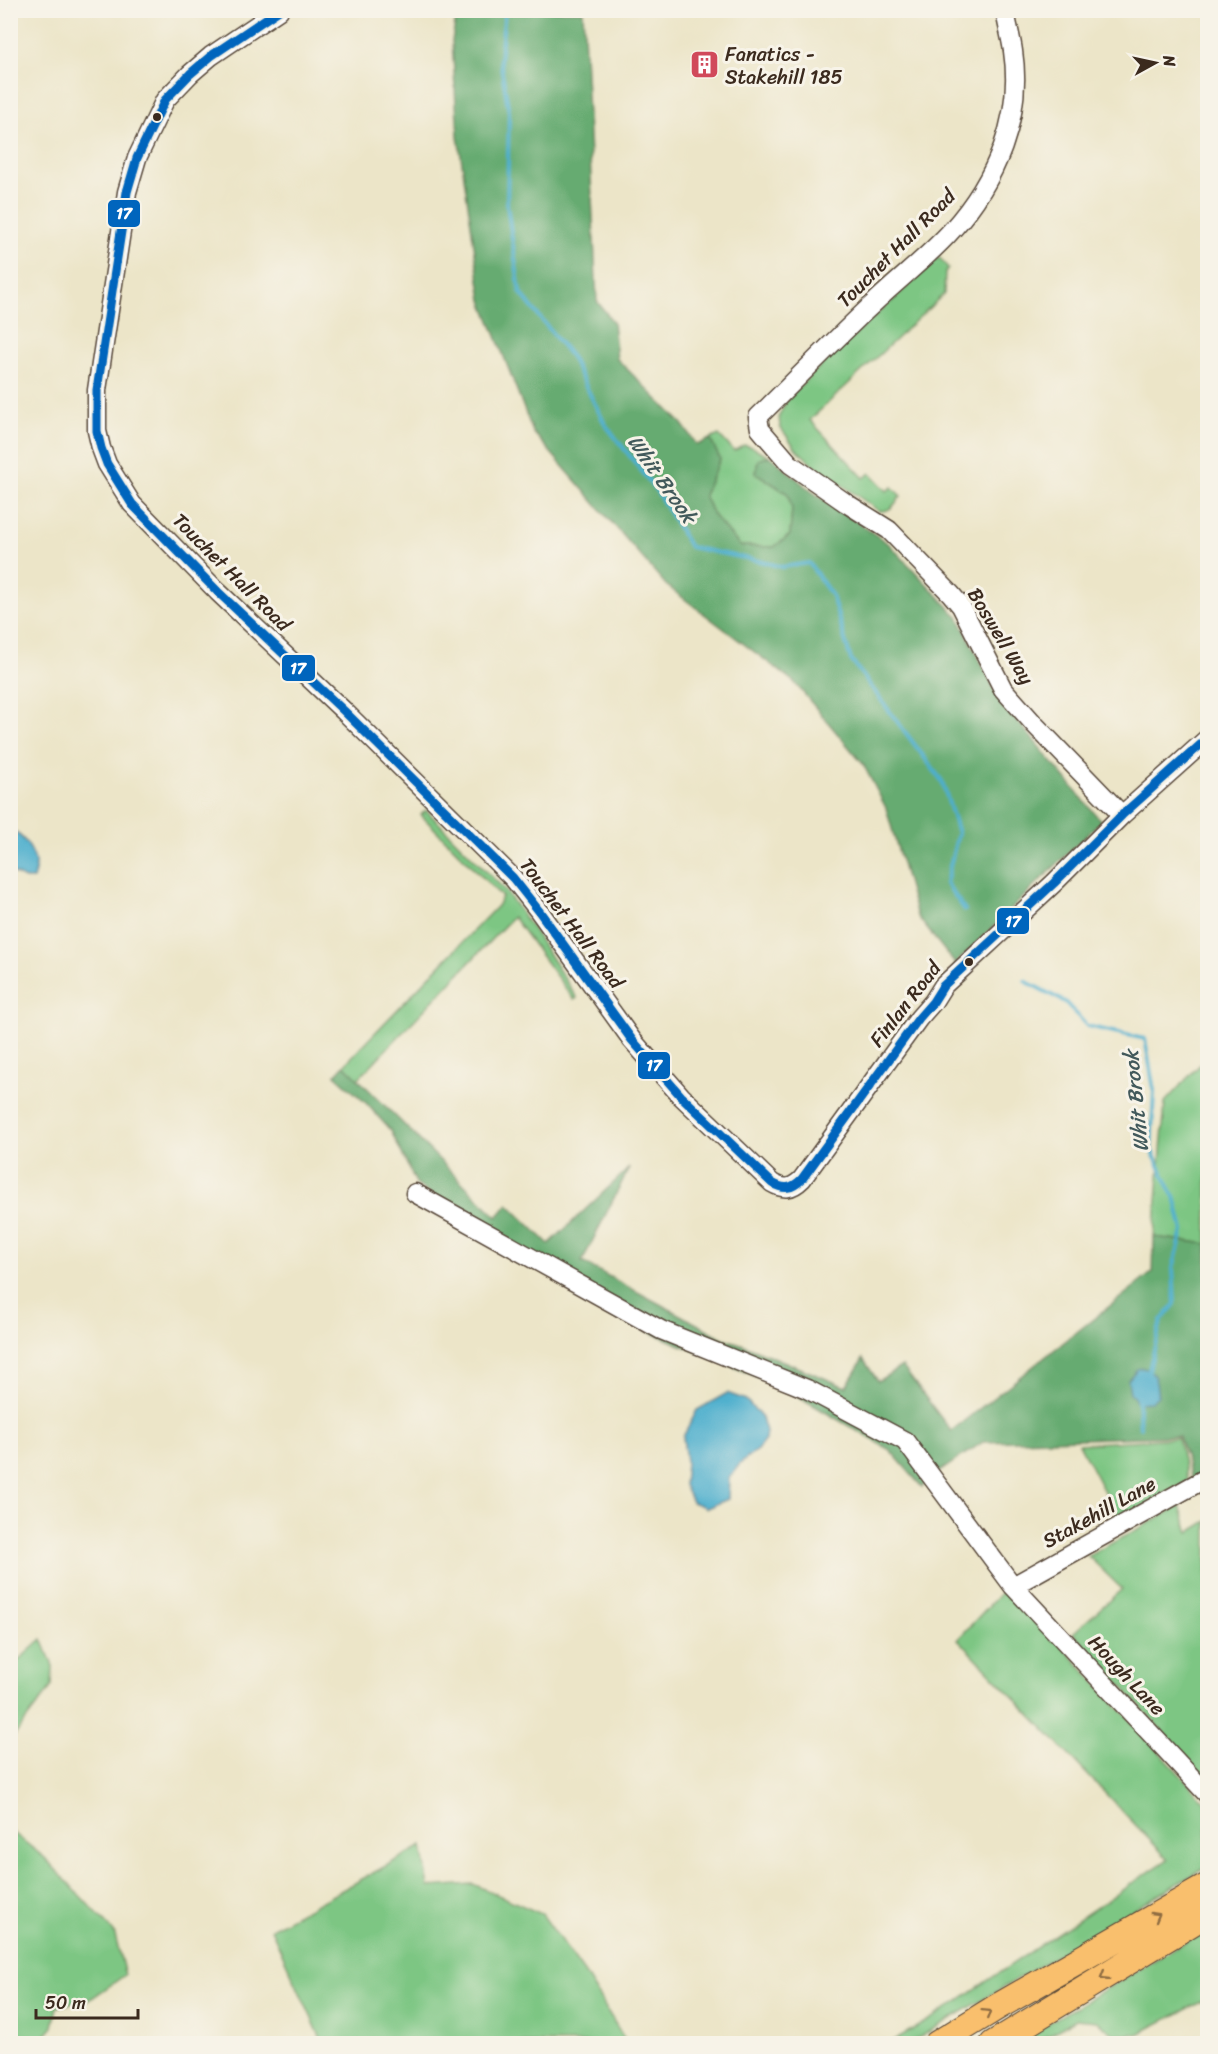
<svg xmlns="http://www.w3.org/2000/svg" width="1218" height="2054" viewBox="0 0 1218 2054" font-family="Sriracha,sans-serif">
<rect width="100%" height="100%" fill="#f7f3e8"/>
<filter id="ink" filterUnits="userSpaceOnUse"><feTurbulence type="fractalNoise" baseFrequency=".0167" numOctaves="2"/><feDisplacementMap in="SourceGraphic" scale="12" xChannelSelector="R" yChannelSelector="G"/><feConvolveMatrix kernelMatrix="1 2 1 2 8 2 1 2 1" color-interpolation-filters="sRGB"/></filter>
<filter id="wash" filterUnits="userSpaceOnUse"><feTurbulence type="fractalNoise" baseFrequency=".008" numOctaves="4" result="noise"/><feDisplacementMap in="SourceGraphic" scale="24" xChannelSelector="R" yChannelSelector="G"/><feGaussianBlur stdDeviation="1.35" result="paint"/><feColorMatrix in="noise" values="0 0 0 0 0 0 0 0 0 0 0 0 0 0 0 0 0 1.4 0 .05"/><feComposite in="paint" operator="in"/></filter>
<g filter="url(#wash)">
<rect width="100%" height="100%" fill="#ece5c8"/>
<path fill="#7dc683" stroke="#5c7850" stroke-width="1.5" d="M 939,257 L 948,268 L 945,272 L 944,294 L 810,420 L 864,478 L 870,473 L 887,491 L 892,487 L 901,496 C 894,505 891,512 879,511 L 815,466 L 797,450 L 780,427 L 779,416 L 787,400 L 810,376 Z
M 719,435 L 734,451 L 744,445 L 752,447 L 770,456 L 758,460 L 756,473 L 788,494 L 792,509 L 790,535 L 774,547 L 740,546 L 713,515 L 704,495 L 720,459 L 710,439 Z
M 426,810 L 505,890 L 532,928 L 577,998 L 574,1000 L 513,917 L 358,1079 L 344,1065 L 497,906 L 502,897 L 421,815 Z
M 1207,1057 L 1207,1244 L 1154,1237 L 1165,1102 Z
M 1178,1438 L 1188,1481 L 1119,1520 L 1079,1444 Z
M 1180,1506 L 1189,1532 L 1207,1521 L 1207,1780 L 1073,1633 L 1122,1589 L 1088,1556 Z
M 1007,1586 L 1207,1804 L 1207,1866 L 910,2043 L 887,2044 L 929,2020 L 1168,1859 L 958,1639 Z
M 42,1639 L 53,1666 L 52,1686 L 11,1740 L 11,1667 Z
M 11,1831 L 45,1858 L 114,1932 L 125,1975 L 92,1998 L 57,2007 L 53,2027 L 39,2043 L 11,2043 Z
M 422,1846 L 429,1887 L 473,1884 L 542,1914 L 585,1974 L 627,2043 L 323,2043 L 271,1929 Z
M 1207,1929 L 1207,1999 L 1138,2034 L 1115,2035 L 1097,2021 L 1076,2019 L 1036,2043 L 1013,2044 Z"/>
<path fill="#66ab71" stroke="#506a48" stroke-width="1.5" d="M 457,11 L 583,11 L 597,301 L 613,322 L 617,359 L 682,424 L 697,445 L 710,439 L 720,459 L 704,495 L 713,515 L 740,546 L 774,547 L 790,535 L 792,509 L 788,494 L 756,473 L 758,460 L 770,456 L 811,491 L 889,544 L 958,617 L 1000,700 L 1101,821 L 955,964 L 917,916 L 886,808 L 863,764 L 794,682 L 666,585 L 533,432 L 482,300 L 458,136 L 452,41 Z
M 344,1065 L 497,1217 L 508,1204 L 549,1244 L 629,1168 L 582,1262 L 723,1338 L 744,1345 L 846,1387 L 863,1359 L 878,1381 L 902,1366 L 951,1431 L 1153,1272 L 1154,1237 L 1207,1244 L 1207,1470 L 1192,1479 L 1179,1436 L 983,1442 L 929,1479 L 922,1487 L 890,1450 L 784,1388 L 647,1331 L 417,1185 L 391,1131 L 367,1104 L 335,1075 Z"/>
<path fill="#4eafcd" stroke="#446c76" stroke-width="1.5" d="M 11,829 C 27,839 41,859 33,879 L 25,879 L 11,872 Z
M 1143,1368 C 1157,1370 1156,1384 1158,1396 L 1151,1402 L 1138,1403 L 1130,1393 L 1128,1380 L 1137,1369 Z
M 727,1393 L 746,1400 L 762,1418 L 766,1431 L 765,1440 L 758,1449 L 739,1465 L 729,1478 L 728,1499 L 707,1508 L 692,1502 L 684,1485 L 686,1462 L 683,1437 L 697,1410 Z"/>
<g fill="none" stroke-linecap="round" stroke-linejoin="round">
<path stroke="#4eafcd" stroke-width="4" d="M 505,10 L 500,60 L 509,112 L 507,205 L 520,292 L 571,357 L 605,424 L 656,490 L 690,547 L 764,562 L 782,567 L 809,563 L 832,596 L 851,660 L 942,781 L 958,833 L 946,883 L 965,910
M 1025,981 L 1065,1002 L 1087,1026 L 1145,1039 L 1154,1090 L 1151,1149 L 1176,1201 L 1183,1231 L 1173,1268 L 1175,1304 L 1161,1321 L 1148,1374
M 1138,1401 L 1140,1427"/>
</g>
</g>
<g filter="url(#ink)">
<g fill="none" stroke-linecap="round" stroke-linejoin="round">
<defs>
<path id="minor" d="M 279,10 L 211,56 L 190,74 L 165,100 L 137,158 L 127,192 L 97,390 L 97,431 L 101,448 L 107,464 L 132,504 L 218,592 L 344,711 L 513,878 L 539,911 L 632,1040 L 681,1096 L 772,1183 C 784,1190 792,1189 802,1179 L 919,1018 L 933,1002 L 943,986 L 1054,883 L 1122,815 L 1208,738
M 1005,10 C 1007,24 1011,37 1013,51 C 1023,117 996,181 952,230 C 929,256 900,278 875,302 C 835,339 797,379 758,417 L 760,429 L 790,464 L 846,503 L 889,530 L 951,594 L 961,606 L 1003,689 L 1035,725 L 1122,815
M 415,1193 L 661,1330 L 807,1389 L 905,1441 L 1013,1586 L 1208,1795
M 1013,1586 L 1208,1477"/>
<path id="highway" d="M 937,2044 L 997,2007 L 1208,1886
M 993,2044 L 1208,1913"/>
</defs>
<use href="#minor" stroke="#564638" stroke-width="21"/>
<use href="#highway" stroke="#564638" stroke-width="28"/>
<use href="#minor" stroke="#fff" stroke-width="18"/>
<use href="#highway" stroke="#f9bf6d" stroke-width="26"/>
<defs>
<path id="bus-1" d="M 279,10 L 211,56 L 190,74 L 165,100 L 137,158 L 127,192 L 97,390 L 97,431 L 101,448 L 107,464 L 132,504 L 218,592 L 344,711 L 513,878 L 539,911 L 632,1040 L 681,1096 L 772,1183 C 784,1190 792,1189 802,1179 L 919,1018 L 933,1002 L 943,986 L 1054,883 L 1122,815 L 1208,738"/>
</defs>
<use href="#bus-1" stroke="#f7f3e8" stroke-width="14"/>
<use href="#bus-1" stroke="#0065bd" stroke-width="9"/>
</g>
<defs><path id="oneway-chevron" d="M-2-3.5L2.5 0L-2 3.5" fill="none" stroke-width="1.6" stroke-linecap="round" stroke-linejoin="round" transform="scale(1.5)"/></defs>
<g stroke="#906d42">
<use href="#oneway-chevron" transform="translate(1156 1916) rotate(-30)"/>
<use href="#oneway-chevron" transform="translate(1104 1976) rotate(149)"/>
<use href="#oneway-chevron" transform="translate(987 2013) rotate(-32)"/>
</g>
</g>
<defs>
<symbol id="building-square" viewBox="-11 -11 22 22"><rect x="-9" y="-9" width="18" height="18" rx="4" fill="#d1495b" stroke="#f7f3e8"/><path d="M-4-6H4V6H1V3H-1V6H-4ZM-2.5-4.3h1.7v1.8h-1.7ZM.8-4.3h1.7v1.8H.8ZM-2.5-1h1.7V.8h-1.7ZM.8-1h1.7V.8H.8Z" fill="#fff"/></symbol>
</defs>
<g fill-rule="evenodd">
<use href="#building-square" x="688" y="48" width="33" height="33"/>
</g>
<g fill="#3b2a1e" stroke="#f7f3e8" stroke-width="2">
<circle cx="157" cy="117" r="5"/>
<circle cx="969" cy="962" r="5"/>
</g>
<g text-anchor="middle" stroke-width="6" stroke-linejoin="round" paint-order="stroke">
<g font-size="20" fill="#3b2a1e" stroke="#f7f3e8" text-anchor="start">
<text x="725" y="61">Fanatics -<tspan x="725" dy="23">Stakehill 185</tspan></text>
</g>
<g font-size="20" fill="#3b2a1e" stroke="#f7f3e8">
<text transform="translate(896 248) rotate(-45)" y="7">Touchet Hall Road</text>
<text transform="translate(232 572) rotate(45)" y="7">Touchet Hall Road</text>
<text transform="translate(1001 636) rotate(59)" y="7">Boswell Way</text>
<text transform="translate(572 923) rotate(53)" y="7">Touchet Hall Road</text>
<text transform="translate(905 1004) rotate(-52)" y="7">Finlan Road</text>
<text transform="translate(1099 1512) rotate(-29)" y="7">Stakehill Lane</text>
<text transform="translate(1127 1675) rotate(47)" y="7">Hough Lane</text>
</g>
<g font-size="21" font-style="italic" fill="#42595b" stroke="#f7f3e8">
<text transform="translate(662 479) rotate(55)" y="7">Whit Brook</text>
<text transform="translate(1136 1101) rotate(-96)" y="7">Whit Brook</text>
</g>
</g>
<g stroke="#f7f3e8" stroke-width="2">
<rect x="107" y="199" width="34" height="29" rx="6" fill="#0065bd"/>
<rect x="281" y="654" width="35" height="28" rx="6" fill="#0065bd"/>
<rect x="996" y="907" width="34" height="28" rx="6" fill="#0065bd"/>
<rect x="637" y="1051" width="34" height="29" rx="6" fill="#0065bd"/>
</g>
<g font-size="16" text-anchor="middle" font-weight="bold" fill="#fff">
<text x="124" y="219">17</text>
<text x="298" y="674">17</text>
<text x="1013" y="927">17</text>
<text x="654" y="1071">17</text>
</g>
<rect width="1218" height="2054" fill="none" stroke="#f7f3e8" stroke-width="36"/>
<g transform="translate(1155 63) rotate(82)" stroke="#f7f3e8" stroke-width="4.5" paint-order="stroke">
<path d="M0-4.5L10 22L0 15L-10 22Z" fill="#3b2a1e"/>
<text y="-9" font-size="16" font-weight="bold" text-anchor="middle" fill="#3b2a1e">N</text>
</g>
<path d="M36 2009v9h102v-9" fill="none" stroke="#3b2a1e" stroke-width="3"/>
<text x="45" y="2009" font-size="18" fill="#3b2a1e" stroke="#f7f3e8" stroke-width="4.5" paint-order="stroke">50 m</text>
</svg>
